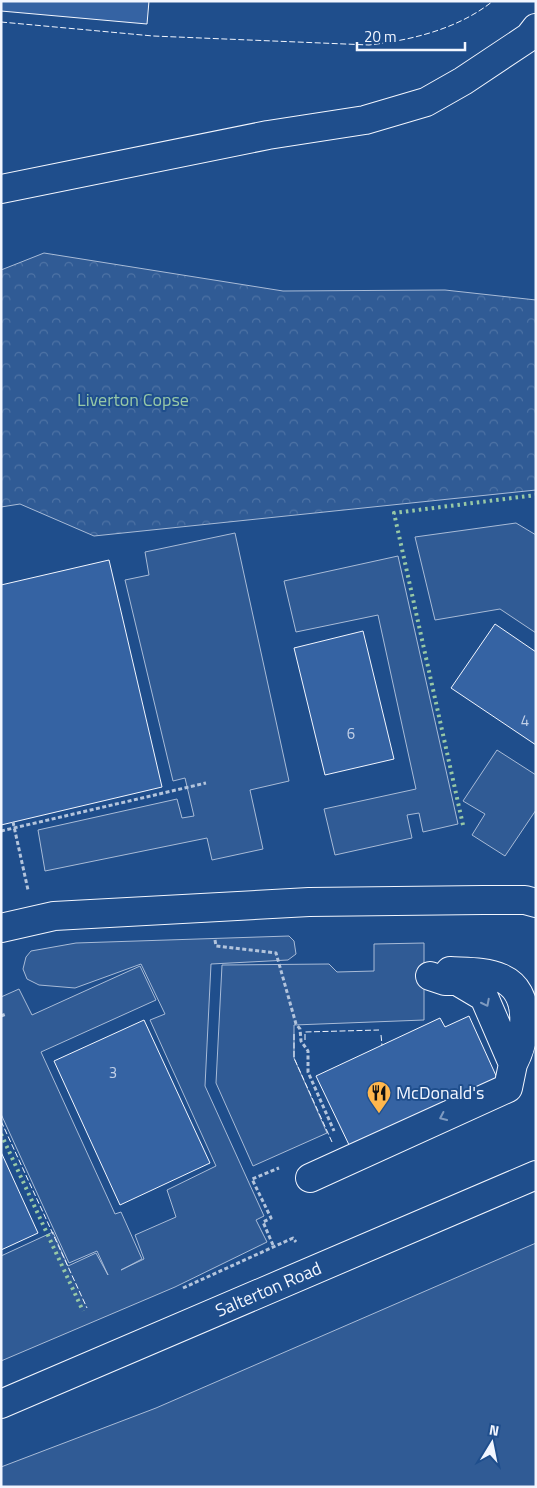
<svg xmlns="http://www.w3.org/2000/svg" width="537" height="1488" viewBox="0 0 537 1488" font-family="'Titillium Web',sans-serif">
<defs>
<pattern id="forest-crowns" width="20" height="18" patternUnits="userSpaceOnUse" patternTransform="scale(1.25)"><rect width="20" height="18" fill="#305b95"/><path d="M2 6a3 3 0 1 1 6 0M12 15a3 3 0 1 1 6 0" fill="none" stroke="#4e73a5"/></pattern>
</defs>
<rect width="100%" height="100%" fill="#1f4e8c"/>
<path fill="#305b95" stroke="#a8bbd7" d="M 516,523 L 536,535 L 536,633 L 500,609 L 435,620 L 415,537 Z
M 235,533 L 289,781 L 250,790 L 263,849 L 212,860 L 207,838 L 45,871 L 38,830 L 177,799 L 182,818 L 194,816 L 185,778 L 173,781 L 125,580 L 149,575 L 145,552 Z
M 398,556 L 458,824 L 423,832 L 419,813 L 407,815 L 412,838 L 335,855 L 324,809 L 416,789 L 378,615 L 296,632 L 284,581 Z
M 497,750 L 536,775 L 536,810 L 505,856 L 472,835 L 485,814 L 463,801 Z
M 289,936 L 294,941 L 296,954 L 288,960 L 211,964 L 205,1086 L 264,1216 L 256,1220 L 267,1242 L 175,1287 L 1,1361 L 1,1256 L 53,1232 L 68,1266 L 96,1253 L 108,1275 L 97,1251 L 69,1263 L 1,1114 L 1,997 L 19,989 L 32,1015 L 140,966 L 156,1000 L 41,1052 L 115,1214 L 121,1212 L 142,1259 L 121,1270 L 144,1259 L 135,1235 L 176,1217 L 167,1190 L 216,1166 L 150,1020 L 165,1014 L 141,964 L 75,988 L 39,985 L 27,979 L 23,969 L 26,957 L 31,951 L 76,943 Z
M 424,943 L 424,1020 L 294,1025 L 294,1058 L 327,1133 L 253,1166 L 216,1083 L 222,965 L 329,964 L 337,972 L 374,971 L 374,944 Z
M 536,1243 L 536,1487 L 1,1487 L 1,1467 L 156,1408 Z"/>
<path fill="url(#forest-crowns)" stroke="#a8bbd7" d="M 44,253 L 283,291 L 445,290 L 536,300 L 536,490 L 94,536 L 20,504 L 1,507 L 1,270 Z"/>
<path fill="#3563a3" stroke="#f2f6ff" d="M 1,1 L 149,1 L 147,24 L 1,11 Z
M 109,560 L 162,787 L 1,825 L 1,585 Z
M 495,624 L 536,652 L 536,745 L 451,688 Z
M 363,631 L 394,759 L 325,775 L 294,648 Z
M 469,1016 L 498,1080 L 351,1149 L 316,1076 L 440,1018 L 445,1027 Z
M 144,1020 L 210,1163 L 120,1205 L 54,1061 Z
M 1,1152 L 38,1233 L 1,1250 Z"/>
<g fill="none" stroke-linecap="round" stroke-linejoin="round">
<defs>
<path id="minor" d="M 1,189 L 268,135 L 365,120 L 426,102 L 463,81 L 529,37 L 536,28
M 1,928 L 54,916 L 309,902 L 483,900 L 525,900 L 536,903
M 450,971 C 466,972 486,971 501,978 C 534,992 526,1039 513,1064
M 310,1178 L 508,1088 L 513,1064 L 484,997 L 457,981 L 445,981 L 430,976"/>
<g id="major">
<path id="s1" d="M 1,1404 L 536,1175"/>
</g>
</defs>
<use href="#minor" stroke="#f2f6ff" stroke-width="30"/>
<use href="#major" stroke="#f2f6ff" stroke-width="30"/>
<path stroke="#b3c4dc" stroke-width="3" stroke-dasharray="4 2.5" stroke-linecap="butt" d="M 13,822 L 28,890
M 1,831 L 206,783
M 215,940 L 216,946 L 276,953 L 296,1024 L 300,1029 L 301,1041 L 308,1051 L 308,1072 L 334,1131
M 1,1016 L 6,1014
M 273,1245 L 263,1222 L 271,1218 L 252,1179 L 279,1168
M 183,1288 L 293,1238 L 296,1242"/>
<use href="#minor" stroke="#1f4e8c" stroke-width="28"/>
<use href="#major" stroke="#1f4e8c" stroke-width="28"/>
<path stroke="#97c8a6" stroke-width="4" stroke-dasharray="2.5 4" stroke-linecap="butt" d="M 463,825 L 394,513 L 536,495
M 1,1134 L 83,1311"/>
<path stroke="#f2f6ff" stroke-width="1" stroke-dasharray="6 2.5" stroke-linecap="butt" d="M 1,22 L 153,36 L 369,45 C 412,40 458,29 493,1
M 294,1034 L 294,1058 L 332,1142
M 381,1035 L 382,1045
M 305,1040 L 305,1032 L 379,1030
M 1,1121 L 87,1308"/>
</g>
<defs><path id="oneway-chevron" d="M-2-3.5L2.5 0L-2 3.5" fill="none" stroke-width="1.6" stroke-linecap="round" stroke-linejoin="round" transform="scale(1.25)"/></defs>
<g stroke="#7e9ac0">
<use href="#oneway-chevron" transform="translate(486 1003) rotate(63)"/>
<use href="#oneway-chevron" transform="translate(443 1117) rotate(155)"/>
</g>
<defs>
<symbol id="restaurant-pin" viewBox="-11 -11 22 30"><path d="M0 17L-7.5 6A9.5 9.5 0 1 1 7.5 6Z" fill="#ffb74d" stroke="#1f4e8c"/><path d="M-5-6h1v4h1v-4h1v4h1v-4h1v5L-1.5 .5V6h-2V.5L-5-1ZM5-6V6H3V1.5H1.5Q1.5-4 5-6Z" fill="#111"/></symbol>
</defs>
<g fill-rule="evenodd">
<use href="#restaurant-pin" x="365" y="1079" width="28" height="38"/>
</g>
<g text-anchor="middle" stroke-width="4" stroke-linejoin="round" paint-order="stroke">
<g font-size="15" fill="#c3d1e8">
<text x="525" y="726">4</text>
<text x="351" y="739">6</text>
<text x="113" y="1078">3</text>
</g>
<g font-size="18" fill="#97c8a6" stroke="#1f4e8c">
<text x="133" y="406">Liverton Copse</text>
</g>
<g font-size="18" fill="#f2f6ff" stroke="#1f4e8c" text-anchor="start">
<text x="396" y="1099">McDonald's</text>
</g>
<g font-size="18" fill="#f2f6ff" stroke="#1f4e8c">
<text dy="6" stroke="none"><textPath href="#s1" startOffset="291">Salterton Road</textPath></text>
</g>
</g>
<rect width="537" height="1488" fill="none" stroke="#f2f6ff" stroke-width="5"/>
<g transform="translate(492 1443) rotate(10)" stroke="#1f4e8c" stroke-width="4" paint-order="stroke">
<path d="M0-4L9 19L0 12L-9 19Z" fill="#f2f6ff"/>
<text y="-8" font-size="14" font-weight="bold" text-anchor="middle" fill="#f2f6ff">N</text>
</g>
<path d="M357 42v8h108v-8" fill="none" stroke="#f2f6ff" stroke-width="2.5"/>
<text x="364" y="42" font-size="15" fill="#f2f6ff" stroke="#1f4e8c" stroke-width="4" paint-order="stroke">20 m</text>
</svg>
